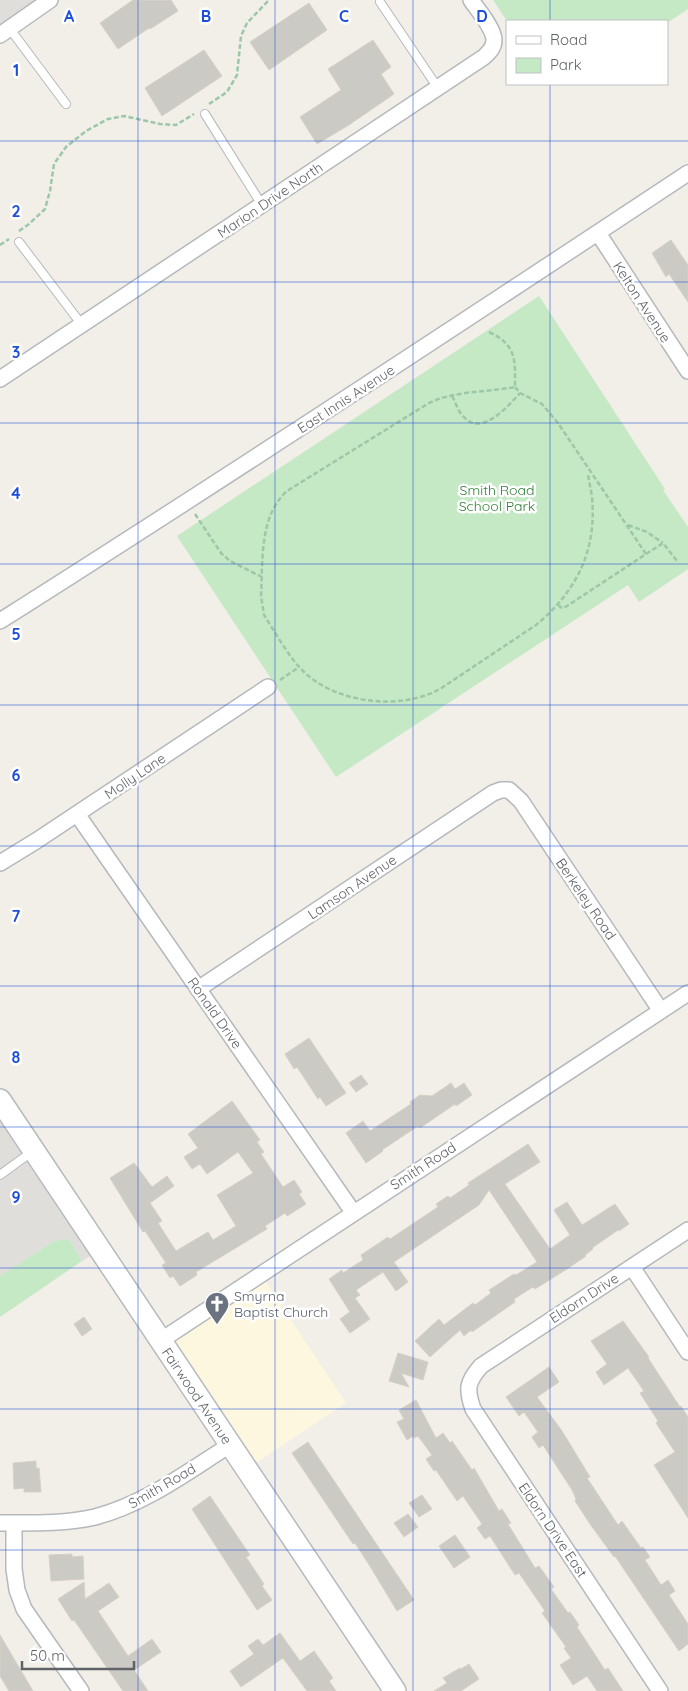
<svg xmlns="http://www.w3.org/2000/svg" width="688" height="1691" viewBox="0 0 688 1691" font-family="Quicksand,sans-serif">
<rect width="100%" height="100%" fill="#f1efe8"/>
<path fill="#fef7e0" d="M 263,1278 L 346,1403 L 247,1469 L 164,1344 Z"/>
<path fill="#e0deda" d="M 0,0 L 53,0 L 0,36 Z
M 0,1096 L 101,1249 L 82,1261 L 69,1239 L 54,1241 L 0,1276 Z"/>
<path fill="#c5e8c5" d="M 493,0 L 688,0 L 688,9 L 667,23 L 667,21 L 507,21 Z
M 539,296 L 665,489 L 663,490 L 688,527 L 688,569 L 639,602 L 628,585 L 336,777 L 177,536 Z
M 69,1239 L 82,1261 L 0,1317 L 0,1276 L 54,1241 Z"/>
<path fill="#cccac5" stroke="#d6d1c6" d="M 133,0 L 171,0 L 178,11 L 150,29 L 149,28 L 118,49 L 100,23 Z
M 309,3 L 327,30 L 269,70 L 250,42 Z
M 373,40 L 391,67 L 381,74 L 394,94 L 349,125 L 317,144 L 300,117 L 341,90 L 328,69 Z
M 204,50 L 222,76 L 162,116 L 145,88 Z
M 671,240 L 688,265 L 688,302 L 669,274 L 666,277 L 652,253 Z
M 309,1038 L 346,1093 L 326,1106 L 320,1097 L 318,1099 L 297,1067 L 294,1069 L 285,1054 Z
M 361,1075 L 368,1084 L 356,1092 L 349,1083 Z
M 451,1083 L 455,1089 L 464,1083 L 472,1095 L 456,1106 L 455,1104 L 420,1128 L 418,1126 L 382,1150 L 383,1151 L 366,1163 L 346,1133 L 363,1121 L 370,1131 L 411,1104 L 410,1102 L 420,1095 L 432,1096 Z
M 232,1101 L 260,1140 L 257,1142 L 264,1152 L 261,1154 L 283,1187 L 294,1180 L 302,1192 L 299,1194 L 306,1204 L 287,1216 L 285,1213 L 265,1226 L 267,1229 L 196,1272 L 197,1275 L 180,1286 L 173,1276 L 170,1278 L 162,1265 L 166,1263 L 145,1231 L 143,1232 L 110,1178 L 134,1163 L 152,1187 L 167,1176 L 174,1186 L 150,1203 L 162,1221 L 158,1223 L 176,1251 L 208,1232 L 213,1240 L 236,1226 L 217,1195 L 253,1173 L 238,1152 L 207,1174 L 200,1164 L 192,1169 L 184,1157 L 198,1148 L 188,1134 Z
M 528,1144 L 540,1162 L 505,1184 L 550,1249 L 570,1235 L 554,1210 L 567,1202 L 582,1225 L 615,1204 L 629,1224 L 619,1231 L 618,1230 L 592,1248 L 593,1249 L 585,1255 L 586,1256 L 567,1269 L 535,1289 L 533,1287 L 514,1299 L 515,1302 L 472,1332 L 471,1330 L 464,1336 L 460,1330 L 430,1357 L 415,1341 L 439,1319 L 444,1325 L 473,1303 L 475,1305 L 491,1293 L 489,1290 L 514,1274 L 516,1275 L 537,1262 L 489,1190 L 479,1205 L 394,1262 L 408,1282 L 396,1291 L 383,1272 L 356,1290 L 360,1295 L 355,1298 L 370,1319 L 350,1333 L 340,1319 L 350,1312 L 329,1279 L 342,1270 L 343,1273 L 363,1260 L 361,1255 L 388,1237 L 390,1239 L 438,1207 L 436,1204 L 448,1196 L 450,1198 L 469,1185 L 468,1183 Z
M 84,1317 L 92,1329 L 82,1336 L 74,1324 Z
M 623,1321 L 649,1357 L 648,1358 L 680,1407 L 681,1406 L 688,1417 L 688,1518 L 654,1465 L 675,1452 L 656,1423 L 658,1421 L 640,1393 L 644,1391 L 628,1368 L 604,1385 L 596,1372 L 607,1364 L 591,1341 Z
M 398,1353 L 428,1362 L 423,1380 L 401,1373 L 409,1387 L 389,1381 Z
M 549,1367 L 559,1382 L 537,1397 L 562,1431 L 590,1477 L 587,1478 L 618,1525 L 622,1521 L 641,1548 L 643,1547 L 650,1557 L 645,1560 L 661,1585 L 668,1580 L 675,1591 L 669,1595 L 688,1624 L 688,1644 L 679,1651 L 615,1556 L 614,1557 L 590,1524 L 575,1501 L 576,1499 L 572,1490 L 543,1445 L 539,1448 L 532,1437 L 538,1432 L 524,1412 L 519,1416 L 506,1397 Z
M 416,1400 L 436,1438 L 443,1433 L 450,1443 L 452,1441 L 472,1470 L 474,1468 L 499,1511 L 502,1509 L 511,1523 L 508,1524 L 535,1568 L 539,1566 L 554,1587 L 551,1589 L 568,1613 L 570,1612 L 579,1625 L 577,1627 L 605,1670 L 608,1668 L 623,1691 L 597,1691 L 587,1676 L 573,1685 L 560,1665 L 571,1658 L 564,1648 L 566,1647 L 542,1613 L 545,1611 L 519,1573 L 515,1575 L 490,1536 L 485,1539 L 477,1528 L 482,1524 L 463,1496 L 457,1501 L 436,1470 L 434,1471 L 426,1459 L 432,1455 L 418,1436 L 414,1438 L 413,1436 L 407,1440 L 397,1422 L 404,1419 L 399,1410 Z
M 308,1442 L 414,1600 L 397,1611 L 368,1563 L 355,1543 L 353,1544 L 292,1453 Z
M 36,1461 L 36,1468 L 39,1468 L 41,1492 L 24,1492 L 24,1488 L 14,1489 L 13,1463 Z
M 422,1495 L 432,1509 L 419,1517 L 409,1503 Z
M 210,1496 L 250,1555 L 246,1557 L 264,1584 L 262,1586 L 272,1600 L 257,1610 L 192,1509 Z
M 408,1514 L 418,1527 L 404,1537 L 394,1523 Z
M 455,1535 L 470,1557 L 454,1568 L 439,1546 Z
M 72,1554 L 72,1557 L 83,1556 L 84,1579 L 51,1581 L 49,1555 Z
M 84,1582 L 85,1599 L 109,1583 L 119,1597 L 98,1611 L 128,1656 L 152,1639 L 161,1652 L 134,1670 L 148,1691 L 123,1691 L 74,1620 L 72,1621 L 58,1599 Z
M 280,1633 L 300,1661 L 314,1651 L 333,1678 L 329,1681 L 336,1691 L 307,1691 L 283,1658 L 241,1687 L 230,1671 L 254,1654 L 248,1646 L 258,1639 L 263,1645 Z
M 0,1635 L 33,1691 L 9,1691 L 0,1676 Z
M 469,1664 L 479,1679 L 461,1691 L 434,1691 L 447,1683 L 443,1678 L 460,1668 L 461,1669 Z"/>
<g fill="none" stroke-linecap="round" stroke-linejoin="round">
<defs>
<path id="lane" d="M 380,2 L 438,88
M 10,29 L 66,104
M 205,114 L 262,205
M 19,242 L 82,325
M 0,1175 L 33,1151"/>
<path id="street" d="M 0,35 L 50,0
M 598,233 L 688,371
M 0,379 L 484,57 C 489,52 494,48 494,40 C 494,29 478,10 471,0
M 0,621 C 231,475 460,324 688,173
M 77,814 L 353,1212
M 0,863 L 36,841 L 268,687
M 198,989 L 493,793 L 501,790 L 509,790 L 521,801 L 661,1011
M 632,1267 L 688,1352
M 160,1341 L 688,993
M 0,1523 C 31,1523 65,1524 95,1517 C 145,1504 187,1472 230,1445
M 14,1523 L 14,1569 L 17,1590 L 24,1609 L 81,1691
M 660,1691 L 473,1409 C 466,1389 467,1382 481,1366 L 688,1230"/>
<path id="secondary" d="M 0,1100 L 395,1691"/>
</defs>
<use href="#lane" stroke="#b5b8bc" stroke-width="10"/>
<use href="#street" stroke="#b5b8bc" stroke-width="18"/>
<use href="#secondary" stroke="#b6babf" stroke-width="24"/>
<path stroke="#9cc7a9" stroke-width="2.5" stroke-dasharray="5 2.5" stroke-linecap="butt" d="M 209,104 L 227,92 L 237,75 L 241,36 L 247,23 L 269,0
M 19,231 L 29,224 L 45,209 L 50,191 L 54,164 L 66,147 L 86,131 L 108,119 L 124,116 L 160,124 L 176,125 L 194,114
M 0,245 L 9,239
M 489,332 C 517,345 515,360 515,387 C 488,392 453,391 429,403 L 287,491 C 259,516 263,561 261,596 L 264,615 C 275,632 287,654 301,669 C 334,704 403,712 443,687 L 536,625 C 577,591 597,550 592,497 C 591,489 589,482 588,474
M 515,387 L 520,393 L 542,404 L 558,423 L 646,554 L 567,606 L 563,608 L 560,607 L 559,605
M 452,396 C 456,403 458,412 464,417 C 482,437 508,406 520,393
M 195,514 L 221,553 L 230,561 L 262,577
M 628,525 L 647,532 L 663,543
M 646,554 L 663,543 L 677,561
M 280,680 L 299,667"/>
<use href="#lane" stroke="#fff" stroke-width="8"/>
<use href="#street" stroke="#fff" stroke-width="15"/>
<use href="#secondary" stroke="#fff" stroke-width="21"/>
</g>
<path fill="none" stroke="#1d4ed8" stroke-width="1" stroke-opacity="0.55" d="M 138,0 L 138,1691M 275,0 L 275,1691M 413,0 L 413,1691M 550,0 L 550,21M 550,84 L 550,1691M 0,141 L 688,141M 0,282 L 688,282M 0,423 L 688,423M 0,564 L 688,564M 0,705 L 688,705M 0,846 L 688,846M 0,986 L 688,986M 0,1127 L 688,1127M 0,1268 L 688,1268M 0,1409 L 688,1409M 0,1550 L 688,1550"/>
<defs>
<symbol id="church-pin" viewBox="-11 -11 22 30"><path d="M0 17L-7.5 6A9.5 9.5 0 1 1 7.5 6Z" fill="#6b7280" stroke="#fff"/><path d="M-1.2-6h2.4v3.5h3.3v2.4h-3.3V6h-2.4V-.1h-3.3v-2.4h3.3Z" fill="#fff"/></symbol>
</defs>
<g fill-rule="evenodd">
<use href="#church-pin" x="203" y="1290" width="28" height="38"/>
</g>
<g text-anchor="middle" stroke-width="5" stroke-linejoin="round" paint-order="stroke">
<g font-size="14" fill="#5f6368" stroke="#fff">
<text transform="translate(270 200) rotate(-34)" y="5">Marion Drive North</text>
<text transform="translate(642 302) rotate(57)" y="5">Kelton Avenue</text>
<text transform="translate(346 399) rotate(-33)" y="5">East Innis Avenue</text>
<text transform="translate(135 776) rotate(-34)" y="5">Molly Lane</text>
<text transform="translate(352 887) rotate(-34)" y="5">Lamson Avenue</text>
<text transform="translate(586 899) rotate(56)" y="5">Berkeley Road</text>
<text transform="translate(215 1013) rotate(55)" y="5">Ronald Drive</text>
<text transform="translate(423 1166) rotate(-33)" y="5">Smith Road</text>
<text transform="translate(584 1298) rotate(-33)" y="5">Eldorn Drive</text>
<text transform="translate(197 1396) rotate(56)" y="5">Fairwood Avenue</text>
<text transform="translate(162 1486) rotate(-30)" y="5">Smith Road</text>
<text transform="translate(553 1530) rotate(56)" y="5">Eldorn Drive East</text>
</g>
<g font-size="14" fill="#348238" stroke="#fff">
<text x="497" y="495">Smith Road<tspan x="497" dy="16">School Park</tspan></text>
</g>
<g font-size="14" fill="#5b616d" stroke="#fff" text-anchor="start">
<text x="234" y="1301">Smyrna<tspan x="234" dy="16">Baptist Church</tspan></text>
</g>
</g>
<g font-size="16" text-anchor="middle" font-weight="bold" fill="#1d4ed8" stroke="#fff" stroke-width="5" stroke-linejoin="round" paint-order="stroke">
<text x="69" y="22">A</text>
<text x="206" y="22">B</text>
<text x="344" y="22">C</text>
<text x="482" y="22">D</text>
<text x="16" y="76">1</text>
<text x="16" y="217">2</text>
<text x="16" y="358">3</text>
<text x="16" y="499">4</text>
<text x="16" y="640">5</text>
<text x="16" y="781">6</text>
<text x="16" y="922">7</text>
<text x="16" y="1063">8</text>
<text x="16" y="1203">9</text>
</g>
<rect x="506" y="20" width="162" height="65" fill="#ffffff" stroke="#bfc1c3"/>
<rect x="516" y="36" width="25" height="8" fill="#ffffff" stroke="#bfc1c3"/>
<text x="550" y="45" font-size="15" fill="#5f6368">Road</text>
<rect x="516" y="58" width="25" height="15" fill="#c5e8c5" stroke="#bfc1c3"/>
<text x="550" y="70" font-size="15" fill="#5f6368">Park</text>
<path d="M22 1661v8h112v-8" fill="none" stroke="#5f6368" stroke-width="2.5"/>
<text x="30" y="1661" font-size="15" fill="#5f6368" stroke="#ffffff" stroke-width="4" paint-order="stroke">50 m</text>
</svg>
